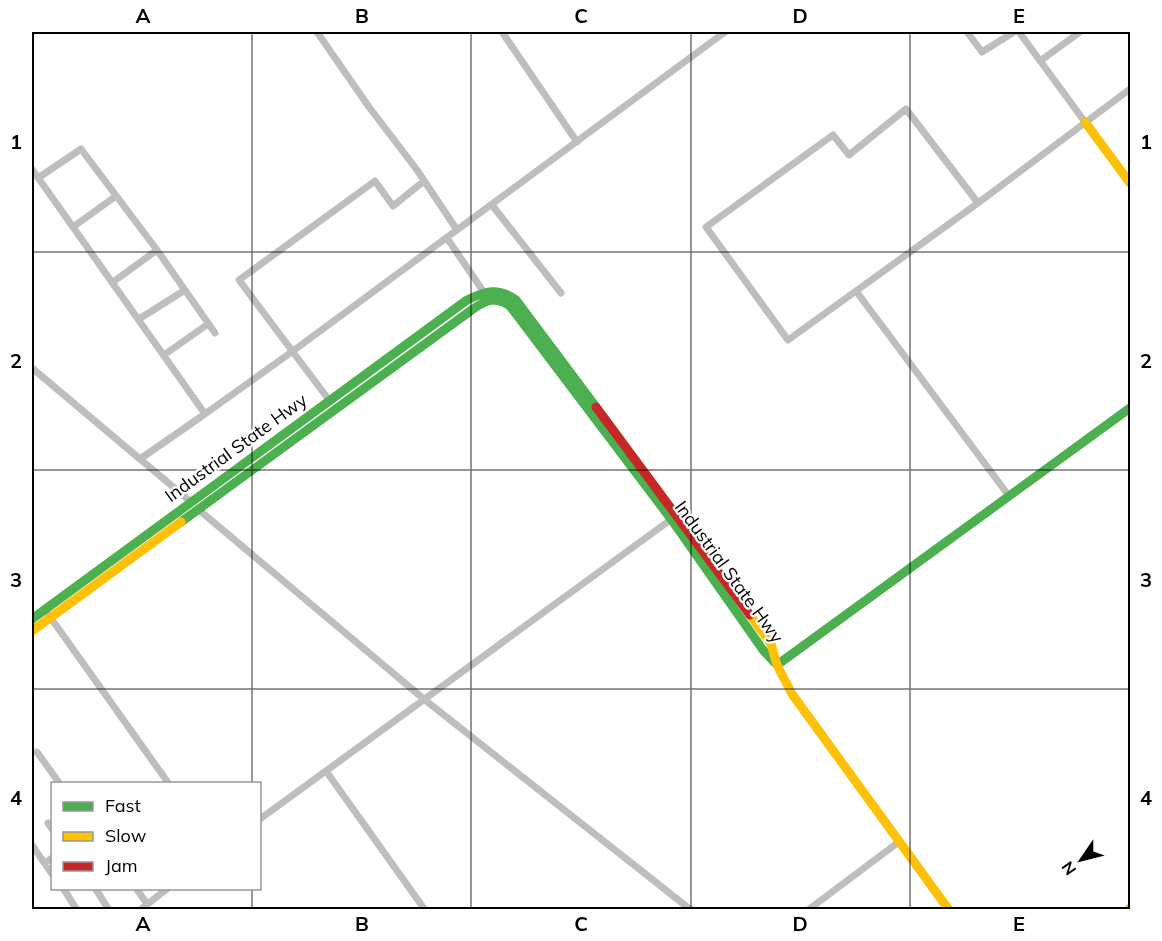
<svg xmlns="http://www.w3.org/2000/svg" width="1162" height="941" viewBox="0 0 1162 941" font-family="Mulish,sans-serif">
<rect width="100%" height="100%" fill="#fff"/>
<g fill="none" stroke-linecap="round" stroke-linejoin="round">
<path stroke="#bebebe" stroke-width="7" d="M 317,32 L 369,107 L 417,170 L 457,230
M 502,32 L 577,142
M 967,32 L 982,52 L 1014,32
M 1019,32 L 1085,122
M 1040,61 L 1080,32
M 32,169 L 205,414 L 140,459
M 38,178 L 81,149 L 157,250 L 215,333
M 978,203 L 1130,89
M 492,205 L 561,293
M 73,227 L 116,196
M 447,238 L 483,291
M 113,282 L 157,250
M 856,291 L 978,203 L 906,109 L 849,155 L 833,135 L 706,227 L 788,340 L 856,291 L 1009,496
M 139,319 L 185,290
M 164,355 L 208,324
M 32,368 L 191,502
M 329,400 L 239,280 L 375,181 L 393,206 L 424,181
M 205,414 L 293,351 L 725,32
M 199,510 L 425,700 L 691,910
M 48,614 L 169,784
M 37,752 L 60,784
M 326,771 L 425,910
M 260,819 L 673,518
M 48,823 L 52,829
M 32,845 L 52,874
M 45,863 L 52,858
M 63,888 L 77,910
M 95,888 L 109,910
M 136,888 L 147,904
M 140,910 L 168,888
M 808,910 L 900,841"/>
<path stroke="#4caf50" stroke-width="9" d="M 181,522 L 473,309 C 486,300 496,296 510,306 L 671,519 L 763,650 L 775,663
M 32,619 L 467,300 C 486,291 498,287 516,300 L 596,407
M 777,665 L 1130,408"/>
<path stroke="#ffc107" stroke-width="9" d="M 1085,122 L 1130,183
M 750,615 L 771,644 L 777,665 L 792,694 L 949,910
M 32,631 L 181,522
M 1129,910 L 1130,908"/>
<path stroke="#c62828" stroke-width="9" d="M 596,407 L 750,615"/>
</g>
<path fill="none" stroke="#000" stroke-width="1.5" stroke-opacity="0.55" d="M 252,32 L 252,784M 471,32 L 471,910M 691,32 L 691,910M 910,32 L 910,910M 32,252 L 1130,252M 32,470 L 1130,470M 32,689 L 1130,689M 252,888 L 252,910"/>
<g text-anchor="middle" stroke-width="4.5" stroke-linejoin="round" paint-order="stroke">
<g font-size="18" fill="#000" stroke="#fff">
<text transform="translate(236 448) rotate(-36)" y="6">Industrial State Hwy</text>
<text transform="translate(729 572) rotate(54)" y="6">Industrial State Hwy</text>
</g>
</g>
<rect width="1162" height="941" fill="none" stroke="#ffffff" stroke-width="66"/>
<rect x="51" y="782" width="210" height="108" fill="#ffffff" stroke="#999999" stroke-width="1.5"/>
<rect x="63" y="802" width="30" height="9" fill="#4caf50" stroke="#999999" stroke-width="1.5"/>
<text x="105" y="812" font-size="18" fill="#000000">Fast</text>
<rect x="63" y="832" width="30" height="9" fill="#ffc107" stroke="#999999" stroke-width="1.5"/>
<text x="105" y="842" font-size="18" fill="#000000">Slow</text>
<rect x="63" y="862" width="30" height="9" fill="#c62828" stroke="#999999" stroke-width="1.5"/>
<text x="105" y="872" font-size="18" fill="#000000">Jam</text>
<g transform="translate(1081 860) rotate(235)" stroke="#ffffff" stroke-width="4.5" paint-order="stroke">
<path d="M0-4.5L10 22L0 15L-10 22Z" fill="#000000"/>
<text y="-9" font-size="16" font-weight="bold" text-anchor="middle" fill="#000000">N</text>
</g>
<rect x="33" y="33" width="1096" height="875" fill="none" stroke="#000" stroke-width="2"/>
<g font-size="20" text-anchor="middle" font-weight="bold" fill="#000">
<text x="143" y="23">A</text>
<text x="362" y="23">B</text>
<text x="581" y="23">C</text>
<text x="800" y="23">D</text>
<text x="1019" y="23">E</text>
<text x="16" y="149">1</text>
<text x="1146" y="149">1</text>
<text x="16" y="368">2</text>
<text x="1146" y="368">2</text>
<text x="16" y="587">3</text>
<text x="1146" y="587">3</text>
<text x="16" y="805">4</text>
<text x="1146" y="805">4</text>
<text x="143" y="931">A</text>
<text x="362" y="931">B</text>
<text x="581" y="931">C</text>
<text x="800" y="931">D</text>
<text x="1019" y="931">E</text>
</g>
</svg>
